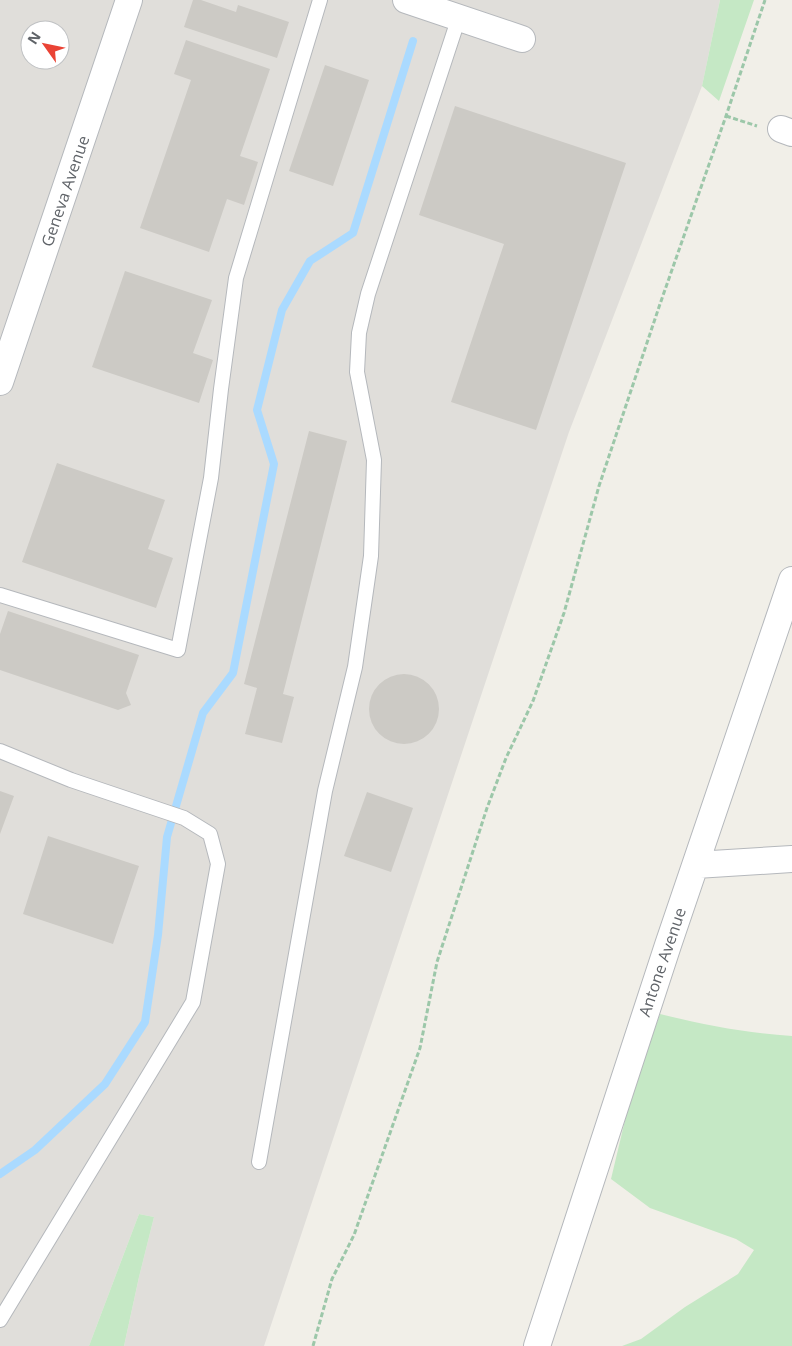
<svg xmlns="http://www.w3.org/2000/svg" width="792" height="1346" viewBox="0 0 792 1346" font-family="'Open Sans',sans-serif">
<rect width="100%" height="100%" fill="#f1efe8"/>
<path fill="#e0deda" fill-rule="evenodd" d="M 0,0 L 720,0 L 702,86 L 569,432 L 264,1346 L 124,1346 L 139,1277 L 154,1217 L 139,1214 L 89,1346 L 0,1346 ZM 30,30 L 60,30 L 60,60 L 30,60 Z"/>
<path fill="#c5e8c5" d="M 720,0 L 754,0 L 719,101 L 702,86 Z
M 660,1014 C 704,1025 746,1033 792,1036 L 792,1346 L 622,1346 L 641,1339 L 685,1307 L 738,1274 L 754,1250 L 736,1239 L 650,1208 L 611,1179 L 632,1091 Z
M 139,1214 L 154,1217 L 139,1277 L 124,1346 L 89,1346 Z"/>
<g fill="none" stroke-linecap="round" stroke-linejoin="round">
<path stroke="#aadaff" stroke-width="8" d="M 0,1174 L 35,1150 L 105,1084 L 145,1022 L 158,935 L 167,837 L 203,713 L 233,673 L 274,464 L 257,410 L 282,310 L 310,261 L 353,233 L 413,41"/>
</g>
<path fill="#cccac5" d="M 193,0 L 201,0 L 236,12 L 238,5 L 289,22 L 277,58 L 184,27 Z
M 186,40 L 270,69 L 240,156 L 258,162 L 244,205 L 227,199 L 209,252 L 140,228 L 191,80 L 174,74 Z
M 325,65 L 369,80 L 333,186 L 289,171 Z
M 455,106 L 626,163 L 536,430 L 451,402 L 504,244 L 419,215 Z
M 125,271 L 212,300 L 193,353 L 213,360 L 199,403 L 92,367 Z
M 309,431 L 347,441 L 283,694 L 294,697 L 282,743 L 245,734 L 257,688 L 244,684 Z
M 57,463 L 165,500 L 148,549 L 173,558 L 156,608 L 22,562 Z
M 8,611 L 139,655 L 126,693 L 131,705 L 118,710 L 0,670 L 0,634 Z
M369 709a35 35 0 1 1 70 0a35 35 0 1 1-70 0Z
M 0,791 L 14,796 L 0,834 Z
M 367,792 L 413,808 L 391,872 L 344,856 Z
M 48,836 L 139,866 L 113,944 L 23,914 Z"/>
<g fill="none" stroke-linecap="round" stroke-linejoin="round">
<defs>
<path id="service" d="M 0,595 L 178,650 L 211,478 L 221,389 L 236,278 L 320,0
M 0,751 L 71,780 L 184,818 L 210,834 L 218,864 L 193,1002 L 0,1320
M 259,1162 L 325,791 L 355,667 L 371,556 L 374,460 L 357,372 L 359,333 L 368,294 L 459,17"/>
<path id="minor" d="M 406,0 L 522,39
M 781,129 L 792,133
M 0,382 L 129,0
M 696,865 L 792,859
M 537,1346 L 668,945 L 792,580"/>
</defs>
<use href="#service" stroke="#b5b8bc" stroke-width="16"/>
<use href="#minor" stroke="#b5b8bc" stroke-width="28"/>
<path stroke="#9cc7a9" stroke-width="3" stroke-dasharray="5 2.5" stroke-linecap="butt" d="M 726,116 L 757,126
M 313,1346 L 332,1279 L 354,1235 L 420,1048 L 437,962 L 487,808 L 506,758 L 533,701 L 564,613 L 599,486 L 660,304 L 726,116 L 765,0"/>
<use href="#service" stroke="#fff" stroke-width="14"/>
<use href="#minor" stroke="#fff" stroke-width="26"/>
</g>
<g text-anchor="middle" stroke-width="5" stroke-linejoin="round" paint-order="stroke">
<g font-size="16" fill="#5f6368" stroke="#fff">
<text transform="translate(65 191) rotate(-71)" y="6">Geneva Avenue</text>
<text transform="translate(662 962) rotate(-71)" y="6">Antone Avenue</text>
</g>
</g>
<g transform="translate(45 45) rotate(303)"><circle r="24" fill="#ffffff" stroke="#bfc1c3"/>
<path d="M0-4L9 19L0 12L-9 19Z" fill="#ea4335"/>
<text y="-8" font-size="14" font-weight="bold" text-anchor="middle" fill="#5f6368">N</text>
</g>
</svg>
